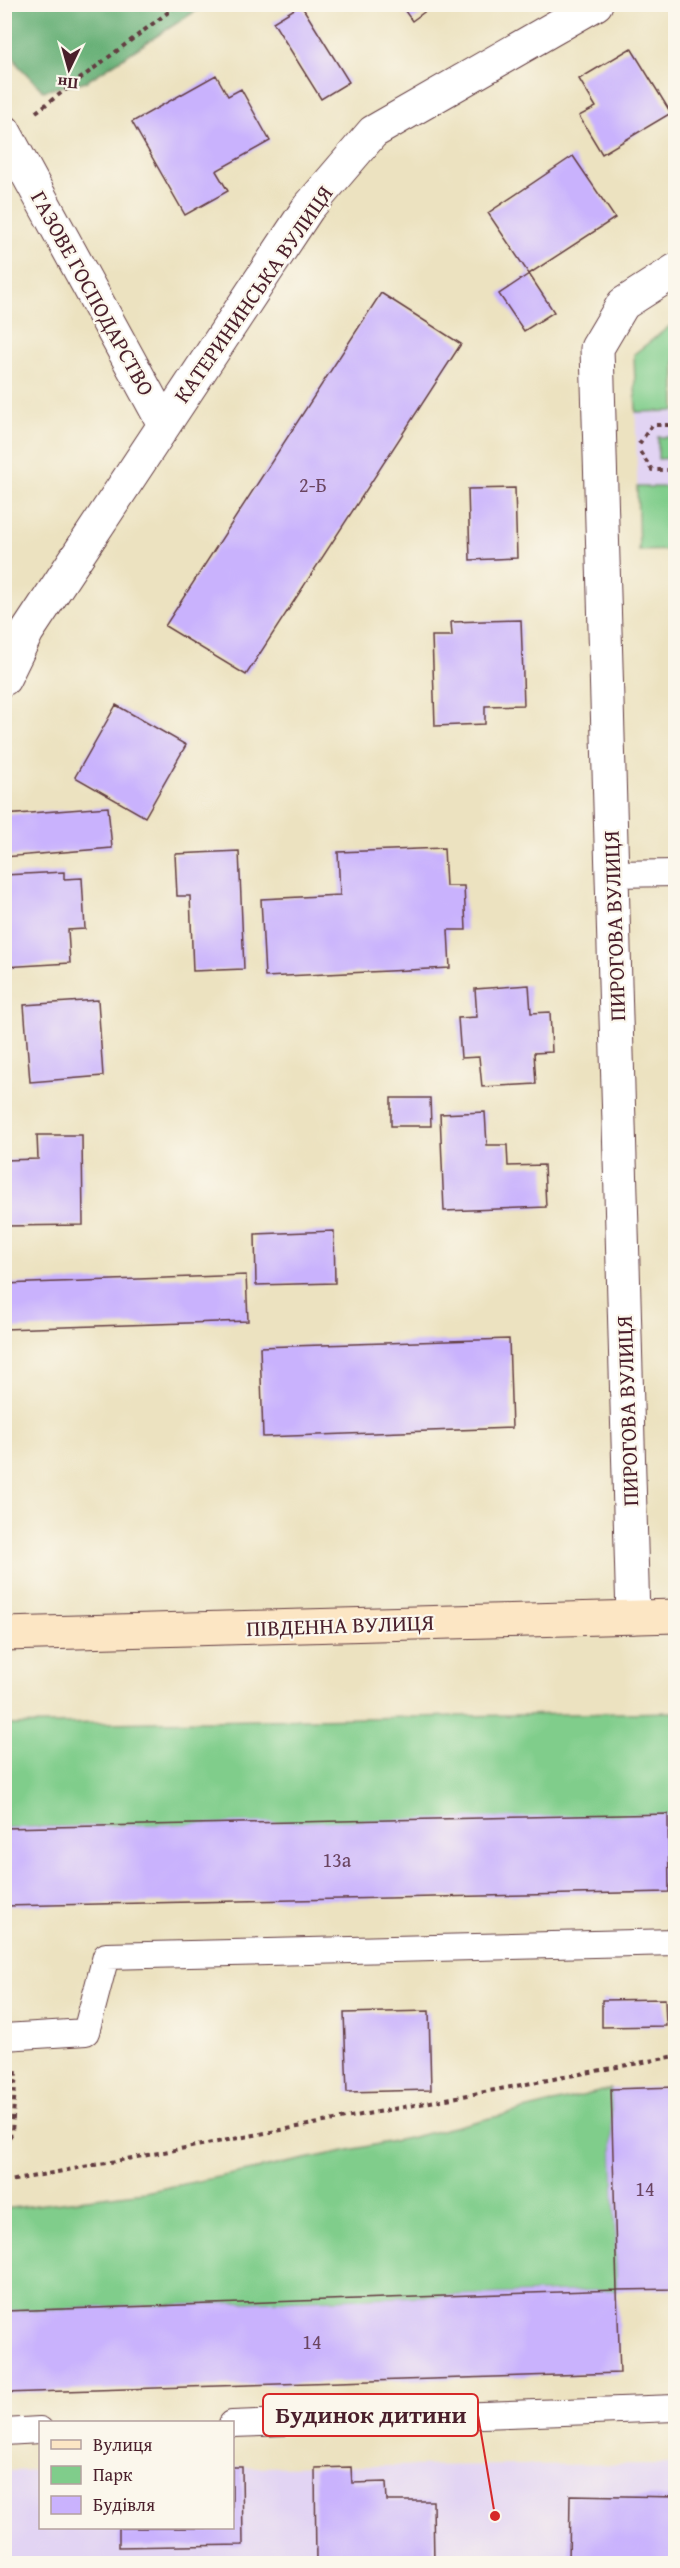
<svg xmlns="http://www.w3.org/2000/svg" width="680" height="2568" viewBox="0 0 680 2568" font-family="'Gentium Book Plus',serif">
<rect width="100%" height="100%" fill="#fbf7ec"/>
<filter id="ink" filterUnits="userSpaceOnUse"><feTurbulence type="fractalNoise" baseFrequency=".0167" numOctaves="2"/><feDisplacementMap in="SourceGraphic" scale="12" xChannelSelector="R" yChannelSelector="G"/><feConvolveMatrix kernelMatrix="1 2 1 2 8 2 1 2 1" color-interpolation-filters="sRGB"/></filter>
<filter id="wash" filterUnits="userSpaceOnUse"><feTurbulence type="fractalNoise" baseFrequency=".008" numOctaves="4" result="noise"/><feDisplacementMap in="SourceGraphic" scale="24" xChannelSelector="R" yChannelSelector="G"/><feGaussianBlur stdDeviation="1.35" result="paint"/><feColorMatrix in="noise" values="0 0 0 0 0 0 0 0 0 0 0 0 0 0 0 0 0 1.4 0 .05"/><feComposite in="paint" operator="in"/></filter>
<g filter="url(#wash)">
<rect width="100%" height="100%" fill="#ece2c0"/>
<path fill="#e2d4f3" d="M 675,322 L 675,550 L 639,551 L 634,354 Z
M 675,2464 L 675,2563 L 5,2563 L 4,2471 L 40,2470 L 40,2528 L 232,2528 L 233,2467 Z"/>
<path fill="#80cd8b" stroke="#65765b" stroke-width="1.5" d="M 675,322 L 675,411 L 636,412 L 634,354 Z
M 658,437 L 675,437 L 675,458 L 658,459 Z
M 637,487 L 675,487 L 675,550 L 639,551 Z
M 675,1712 L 675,1885 L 669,1892 L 668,1815 L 5,1828 L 4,1725 Z
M 611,2089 L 617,2290 L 5,2311 L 4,2209 L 145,2192 L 408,2138 Z"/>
<path fill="#68b077" stroke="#596851" stroke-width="1.5" d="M 4,5 L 5,4 L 205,5 L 87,81 L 43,91 L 18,65 L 5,40 Z"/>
<g id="blocks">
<path fill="#c9b2fd" d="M 400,4 L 435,4 L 412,21 Z
M 301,5 L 349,82 L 321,99 L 273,22 Z
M 631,48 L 671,113 L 602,154 L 579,116 L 596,107 L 579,79 Z
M 216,75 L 228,96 L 241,89 L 270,141 L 216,171 L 228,191 L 185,215 L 132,122 Z
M 573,156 L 615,218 L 529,274 L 488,213 Z
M 529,274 L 554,312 L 524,331 L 499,294 Z
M 381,293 L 461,344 L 246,675 L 165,626 Z
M 515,488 L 517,558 L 470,560 L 468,489 Z
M 521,620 L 524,705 L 485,706 L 485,724 L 435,726 L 432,636 L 452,636 L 451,622 Z
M 116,705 L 186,745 L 145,817 L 75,777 Z
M 108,807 L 112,848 L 4,857 L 4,815 Z
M 444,848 L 446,886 L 464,886 L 466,930 L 448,930 L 450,968 L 265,977 L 261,899 L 340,895 L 338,852 Z
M 239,851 L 244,969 L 193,971 L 190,896 L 177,896 L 175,854 Z
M 64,872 L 64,879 L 82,878 L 85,929 L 68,930 L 70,963 L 4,967 L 4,875 Z
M 529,985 L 531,1013 L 550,1012 L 552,1052 L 534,1053 L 536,1084 L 482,1087 L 479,1057 L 461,1058 L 458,1018 L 477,1017 L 475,989 Z
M 98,1000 L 103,1076 L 30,1082 L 24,1005 Z
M 391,1098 L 430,1098 L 431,1126 L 391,1126 Z
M 485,1112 L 487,1145 L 507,1145 L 508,1166 L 544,1165 L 546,1207 L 444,1211 L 440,1114 Z
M 37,1135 L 82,1135 L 83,1225 L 4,1226 L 4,1160 L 38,1159 Z
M 334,1231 L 335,1283 L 256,1285 L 255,1234 Z
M 246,1275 L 248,1321 L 4,1329 L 4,1284 Z
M 509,1339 L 512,1428 L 263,1437 L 260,1347 Z
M 668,1814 L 669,1892 L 4,1906 L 4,1828 Z
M 665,1999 L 666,2026 L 602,2027 L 602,2000 Z
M 429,2011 L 431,2090 L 347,2092 L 344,2013 Z
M 676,2087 L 676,2289 L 617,2290 L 611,2089 Z
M 617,2290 L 620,2373 L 4,2393 L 4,2311 Z
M 232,2467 L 242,2467 L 243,2545 L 119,2547 L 119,2528 L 232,2528 Z
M 351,2467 L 352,2483 L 386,2482 L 387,2501 L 433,2501 L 434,2564 L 316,2564 L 315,2468 Z
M 570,2495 L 676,2497 L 676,2562 L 569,2564 Z"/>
</g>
</g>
<g filter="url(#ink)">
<use href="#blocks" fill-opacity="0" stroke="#623c41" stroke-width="1.5"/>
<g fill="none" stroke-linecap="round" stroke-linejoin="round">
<defs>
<path id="lane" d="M 612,874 L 676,873
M 4,2037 L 86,2032 L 106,1956 L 676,1942
M 232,2424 L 676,2408
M 4,2432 L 40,2430"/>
<path id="street" d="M 4,131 L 164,424
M 4,679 L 27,632 L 308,208 L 373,132 L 596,4
M 633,1617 L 597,348 L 623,304 L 676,270"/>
<path id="secondary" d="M 4,1634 L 676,1616"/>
</defs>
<use href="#lane" stroke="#623c41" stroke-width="28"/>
<use href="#street" stroke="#623c41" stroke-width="35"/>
<use href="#secondary" stroke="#623c41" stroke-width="35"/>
<path stroke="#623c41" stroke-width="4" stroke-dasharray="4.5 4.5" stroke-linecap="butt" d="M 36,112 L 179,4
M 639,444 L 652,425 L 676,425
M 640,452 L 652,470 L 676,470
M 4,2145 L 12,2133 L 16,2070
M 4,2182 L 676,2056"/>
<use href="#lane" stroke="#fff" stroke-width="26"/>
<use href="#street" stroke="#fff" stroke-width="33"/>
<use href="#secondary" stroke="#fce6c4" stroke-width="33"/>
</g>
</g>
<g text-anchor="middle" stroke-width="4.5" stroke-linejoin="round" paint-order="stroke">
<g font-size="20" fill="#6a4460">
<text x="313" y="492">2-Б</text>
<text x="337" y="1867">13а</text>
<text x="645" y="2196">14</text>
<text x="312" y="2349">14</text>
</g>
<g font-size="22" fill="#4a1f2b" stroke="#fbf7ec">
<text transform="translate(93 293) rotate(61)" y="8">ГАЗОВЕ ГОСПОДАРСТВО</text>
<text transform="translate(253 294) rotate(-55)" y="8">КАТЕРИНИНСЬКА ВУЛИЦЯ</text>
<text transform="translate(614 926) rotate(-92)" y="8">ПИРОГОВА ВУЛИЦЯ</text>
<text transform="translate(627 1411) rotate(-92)" y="8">ПИРОГОВА ВУЛИЦЯ</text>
<text transform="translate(340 1625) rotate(-2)" y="8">ПІВДЕННА ВУЛИЦЯ</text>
</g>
</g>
<path fill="none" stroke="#d62828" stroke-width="2" d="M495 2516L478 2415"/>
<circle fill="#d62828" stroke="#fbf7ec" stroke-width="2" cx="495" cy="2516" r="6"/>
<rect fill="#fbf7ec" stroke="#d62828" stroke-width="2" x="263" y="2394" width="215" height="42" rx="6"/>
<g font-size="24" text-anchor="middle" font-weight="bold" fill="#4a1f2b">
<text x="371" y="2423">Будинок дитини</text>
</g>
<rect width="680" height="2568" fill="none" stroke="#fbf7ec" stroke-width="24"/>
<rect x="39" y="2421" width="195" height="108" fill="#fbf7ec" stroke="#b4a19f" stroke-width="1.5"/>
<rect x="51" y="2440" width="30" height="9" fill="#fce6c4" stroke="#b4a19f" stroke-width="1.5"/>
<text x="93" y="2451" font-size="18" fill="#4a1f2b">Вулиця</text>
<rect x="51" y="2466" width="30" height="18" fill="#80cd8b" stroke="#b4a19f" stroke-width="1.5"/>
<text x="93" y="2481" font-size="18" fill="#4a1f2b">Парк</text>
<rect x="51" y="2496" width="30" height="18" fill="#c9b2fd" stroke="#b4a19f" stroke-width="1.5"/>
<text x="93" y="2511" font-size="18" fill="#4a1f2b">Будівля</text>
<g transform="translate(69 69) rotate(185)" stroke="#fbf7ec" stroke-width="4.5" paint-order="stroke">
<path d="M0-4.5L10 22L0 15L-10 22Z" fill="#4a1f2b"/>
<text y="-9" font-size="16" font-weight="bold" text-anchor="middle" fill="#4a1f2b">Пн</text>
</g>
</svg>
